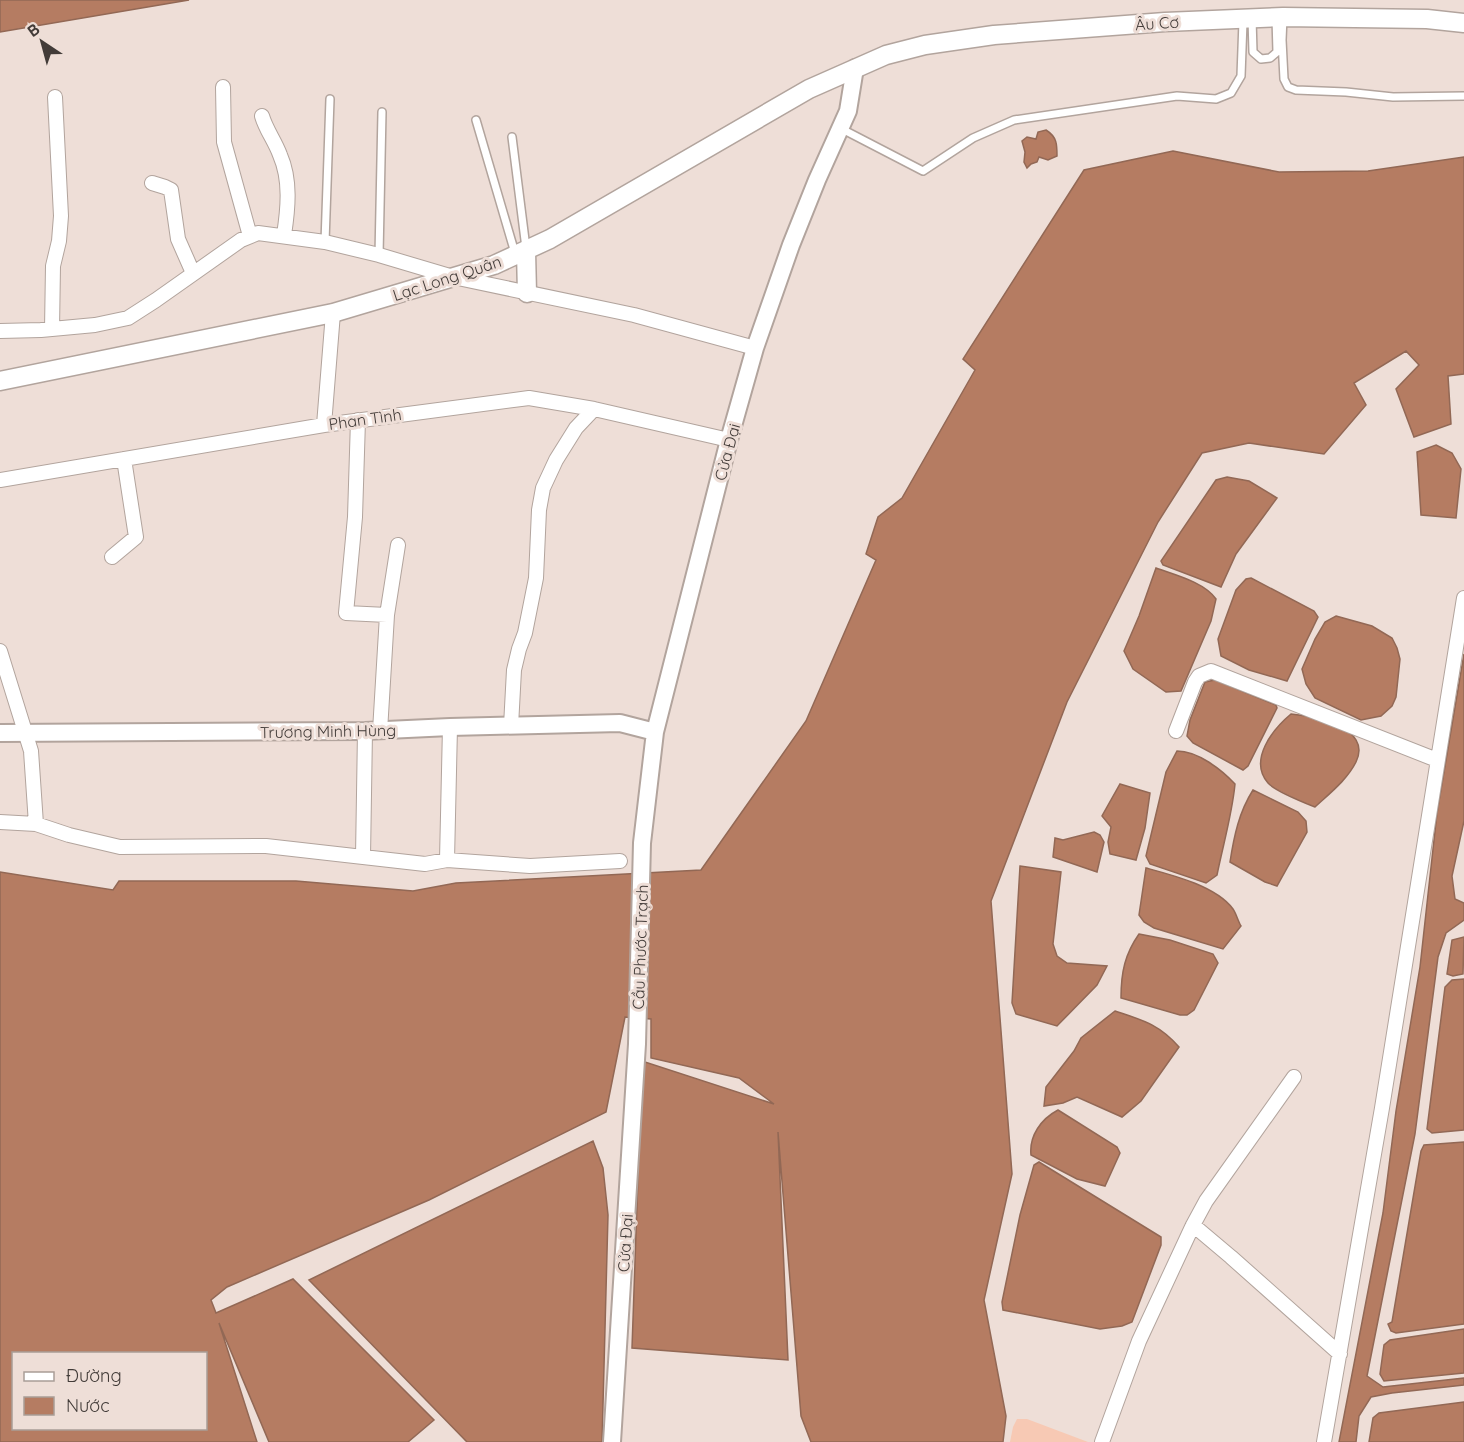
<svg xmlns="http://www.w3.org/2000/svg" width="1464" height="1442" viewBox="0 0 1464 1442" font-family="Quicksand,sans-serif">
<rect width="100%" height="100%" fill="#eeded7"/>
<path fill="#f7c9b4" d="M 1017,1419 L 1027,1419 L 1088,1442 L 1010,1442 L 1013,1427 Z"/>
<path fill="#b57c62" stroke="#926855" stroke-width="1.5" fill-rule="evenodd" d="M 0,0 L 189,0 L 0,32 Z
M 1046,130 C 1057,137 1057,144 1057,156 L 1048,160 L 1039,157 L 1037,162 L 1031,164 L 1027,168 L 1024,162 L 1025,152 L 1022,141 L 1027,137 L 1036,139 L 1038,132 Z
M 1173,151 L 1279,172 L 1368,171 L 1464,157 L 1464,374 L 1448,376 L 1451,424 L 1414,437 L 1396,389 L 1419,365 L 1406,351 L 1354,383 L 1366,405 L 1324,454 L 1249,443 L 1202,453 L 1158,522 L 1067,702 L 991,901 L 1012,1174 L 984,1300 L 1006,1416 L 1003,1442 L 811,1442 L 801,1416 L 778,1132 L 788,1360 L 632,1348 L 642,1061 L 774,1104 L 739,1078 L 651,1058 L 651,1019 L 625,1017 L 606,1112 L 429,1200 L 227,1287 L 211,1300 L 216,1313 L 293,1279 L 434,1420 L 408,1442 L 269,1442 L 219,1323 L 257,1442 L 0,1442 L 0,872 L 113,890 L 119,881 L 296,881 L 413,891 L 456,883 L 701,870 L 806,721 L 876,560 L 866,554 L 878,517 L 902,498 L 975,370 L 963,359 L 1084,170 ZM 14,1354 L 206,1354 L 206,1428 L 14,1428 Z
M 1436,445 L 1452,453 L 1461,469 L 1456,518 L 1421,515 L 1417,452 Z
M 1227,477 L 1249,481 L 1277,498 L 1236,554 L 1221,587 L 1163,565 L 1161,561 L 1216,480 Z
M 1156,568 C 1175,575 1204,582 1216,599 L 1211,621 L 1181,691 L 1166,692 L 1133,669 L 1124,651 L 1139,616 Z
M 1251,578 L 1314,611 L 1318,617 L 1287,681 L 1249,670 L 1221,656 L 1218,639 L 1236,590 L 1246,579 Z
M 1336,616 L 1372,626 L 1392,638 L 1397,648 L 1400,659 L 1396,697 L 1392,706 L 1381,716 L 1361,720 L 1315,698 L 1306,684 L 1302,669 L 1315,639 L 1325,622 Z
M 1464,654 L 1464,821 L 1452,876 L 1455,899 L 1464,903 L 1464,920 L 1446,933 L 1438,957 L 1415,1134 L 1367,1376 L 1383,1387 L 1464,1378 L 1464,1385 L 1392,1393 L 1371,1397 L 1359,1416 L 1356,1442 L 1339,1442 L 1383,1213 L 1396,1111 L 1420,967 L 1437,813 Z
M 1215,680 L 1276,705 L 1277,708 L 1248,766 L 1243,770 L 1193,743 L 1187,736 L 1190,720 L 1205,682 Z
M 1291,714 C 1313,716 1373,727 1356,762 C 1347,780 1330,793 1315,807 C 1305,803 1274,790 1268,783 C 1248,760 1273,729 1291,714 Z
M 1177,751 C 1198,751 1222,770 1235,784 C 1232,815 1223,845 1217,875 L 1206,883 L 1150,864 L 1146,856 L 1166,772 Z
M 1120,784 L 1150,793 L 1145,828 L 1136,860 L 1110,854 L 1108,842 L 1111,827 L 1102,816 Z
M 1253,790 L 1298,812 L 1306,821 L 1307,832 L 1277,886 L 1265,882 L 1230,862 C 1234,836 1239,812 1253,790 Z
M 1094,832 L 1100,835 L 1104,842 L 1097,872 L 1053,857 L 1055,838 L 1063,840 Z
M 1020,866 L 1061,872 L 1053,944 L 1057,956 L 1067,963 L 1107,966 L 1097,985 L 1057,1026 L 1016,1014 L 1012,1003 Z
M 1146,868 C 1172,875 1216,886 1233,909 C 1236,913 1238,921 1241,926 L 1223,949 L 1154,928 L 1144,922 L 1139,915 Z
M 1139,934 L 1170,940 L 1213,954 L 1218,963 L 1194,1010 L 1187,1015 L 1180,1015 L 1121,998 C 1121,972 1125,954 1139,934 Z
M 1464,937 L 1463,974 L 1453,976 L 1447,974 L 1452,940 Z
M 1464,979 L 1464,1130 L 1432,1133 L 1427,1129 L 1445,987 L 1452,980 Z
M 1115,1011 C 1142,1020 1159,1024 1179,1047 L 1141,1101 L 1122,1117 L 1077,1097 L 1063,1103 L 1044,1106 L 1046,1087 L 1074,1051 L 1081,1038 Z
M 1058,1110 L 1117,1147 L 1120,1153 L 1105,1186 L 1077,1179 L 1031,1155 C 1029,1136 1041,1119 1058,1110 Z
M 593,1141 L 603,1168 L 608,1215 L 602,1442 L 467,1442 L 309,1280 Z
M 1464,1142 L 1464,1324 L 1396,1333 L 1391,1331 L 1388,1324 L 1392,1322 L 1421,1151 L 1424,1145 Z
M 1039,1162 L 1161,1237 L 1161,1245 L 1132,1322 L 1122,1326 L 1100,1329 L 1003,1310 L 1002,1302 L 1020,1215 L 1034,1165 Z
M 1464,1329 L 1464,1373 L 1384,1381 L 1380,1374 L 1384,1345 L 1390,1340 Z
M 1464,1402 L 1464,1442 L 1369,1442 L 1373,1418 L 1379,1413 Z"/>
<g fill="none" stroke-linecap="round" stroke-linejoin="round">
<defs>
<path id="service" d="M 1283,17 L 1282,40 L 1284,79 L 1288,87 L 1296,90 L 1346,92 L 1393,97 L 1464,96
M 1252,18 L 1253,52 L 1261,59 L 1270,58 L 1277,52 L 1276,18
M 476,120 L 515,253
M 840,128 L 923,171 L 973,138 L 1014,120 L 1177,96 L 1216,99 L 1231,93 L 1241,76 L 1243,21
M 512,137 L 526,248
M 325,242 L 330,99
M 379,255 L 382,112"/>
<path id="minor" d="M 223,87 L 224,142 L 250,236
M 262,116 C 266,130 275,141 280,155 C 291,180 288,209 284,235
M 152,183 L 165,187 L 171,190 L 178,239 L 193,273
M 52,329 L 53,266 L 59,241 L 61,216 L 55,97
M 0,331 L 41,330 L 95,325 L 128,318 L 156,300 L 241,240 L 258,233 L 325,242 L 379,255 L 453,277 L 634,315 L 755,348
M 358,420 L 355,517 L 346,613 L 387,615
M 324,425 L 333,313
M 0,480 L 324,425 L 529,398 L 594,409 L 729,440
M 112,557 L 136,537 L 124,459
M 0,651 L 31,751 L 36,824
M 511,726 L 514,670 L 519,649 L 525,633 L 536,578 L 539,510 L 543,488 L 556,460 L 576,428 L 594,409
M 380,731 L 387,615 L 398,545
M 1176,731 L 1195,682 L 1199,676 L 1211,671 L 1437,760
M 0,822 L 36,824 L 69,835 L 120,847 L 266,846 L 425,864 L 447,860 L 530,866 L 620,861
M 363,857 L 365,731
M 447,860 L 450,727
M 1193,1225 L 1231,1257 L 1340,1354
M 1102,1442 L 1139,1341 L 1193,1225 L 1206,1201 L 1294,1077
M 1324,1442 L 1382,1108 L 1464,598"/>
<path id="tertiary" d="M 0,733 L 365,731 L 450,727 L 620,723 L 655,732
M 612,1442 L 637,1044 L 642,843 L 655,732 L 729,440 L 755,348 L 791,245 L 817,180 L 848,111 L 855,68"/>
<path id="secondary" d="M 526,251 L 527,293
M 0,381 L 333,313 L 494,265 L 550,239 L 809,89 L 886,55 L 925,45 L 994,35 L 1165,22 L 1283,17 L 1427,19 L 1464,23"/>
</defs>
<use href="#service" stroke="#b2a49d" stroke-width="10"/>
<use href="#minor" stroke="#b2a49d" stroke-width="16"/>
<use href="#tertiary" stroke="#b2a49d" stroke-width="20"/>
<use href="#secondary" stroke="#b2a49d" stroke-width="21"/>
<use href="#service" stroke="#fff" stroke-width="7"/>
<use href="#minor" stroke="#fff" stroke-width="14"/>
<use href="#tertiary" stroke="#fff" stroke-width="16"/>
<use href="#secondary" stroke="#fff" stroke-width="18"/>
</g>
<g text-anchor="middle" stroke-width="6" stroke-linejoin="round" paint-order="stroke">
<g font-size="16" fill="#423b38" stroke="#eeded7">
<text transform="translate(1157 23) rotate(-4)" y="6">Âu Cơ</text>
<text transform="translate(447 278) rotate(-18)" y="6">Lạc Long Quân</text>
<text transform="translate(365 419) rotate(-8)" y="6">Phan Tình</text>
<text transform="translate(727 452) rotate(-75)" y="6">Cửa Đại</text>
<text transform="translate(328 731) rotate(-1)" y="6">Trương Minh Hùng</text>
<text transform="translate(640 947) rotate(-88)" y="6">Cầu Phước Trạch</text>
<text transform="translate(625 1243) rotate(-86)" y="6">Cửa Đại</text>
</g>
</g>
<rect x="12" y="1352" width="195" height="78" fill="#eeded7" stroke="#a99d97" stroke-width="1.5"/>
<rect x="24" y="1372" width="30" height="9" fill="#ffffff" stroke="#a99d97" stroke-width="1.5"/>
<text x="66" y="1382" font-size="18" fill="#423b38">Đường</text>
<rect x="24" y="1397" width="30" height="18" fill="#b57c62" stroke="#a99d97" stroke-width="1.5"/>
<text x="66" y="1412" font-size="18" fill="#423b38">Nước</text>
<g transform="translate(42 42) rotate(324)" stroke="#eeded7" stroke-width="4.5" paint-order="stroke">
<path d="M0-4.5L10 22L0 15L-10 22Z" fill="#423b38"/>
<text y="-9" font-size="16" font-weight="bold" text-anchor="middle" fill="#423b38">B</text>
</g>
</svg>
